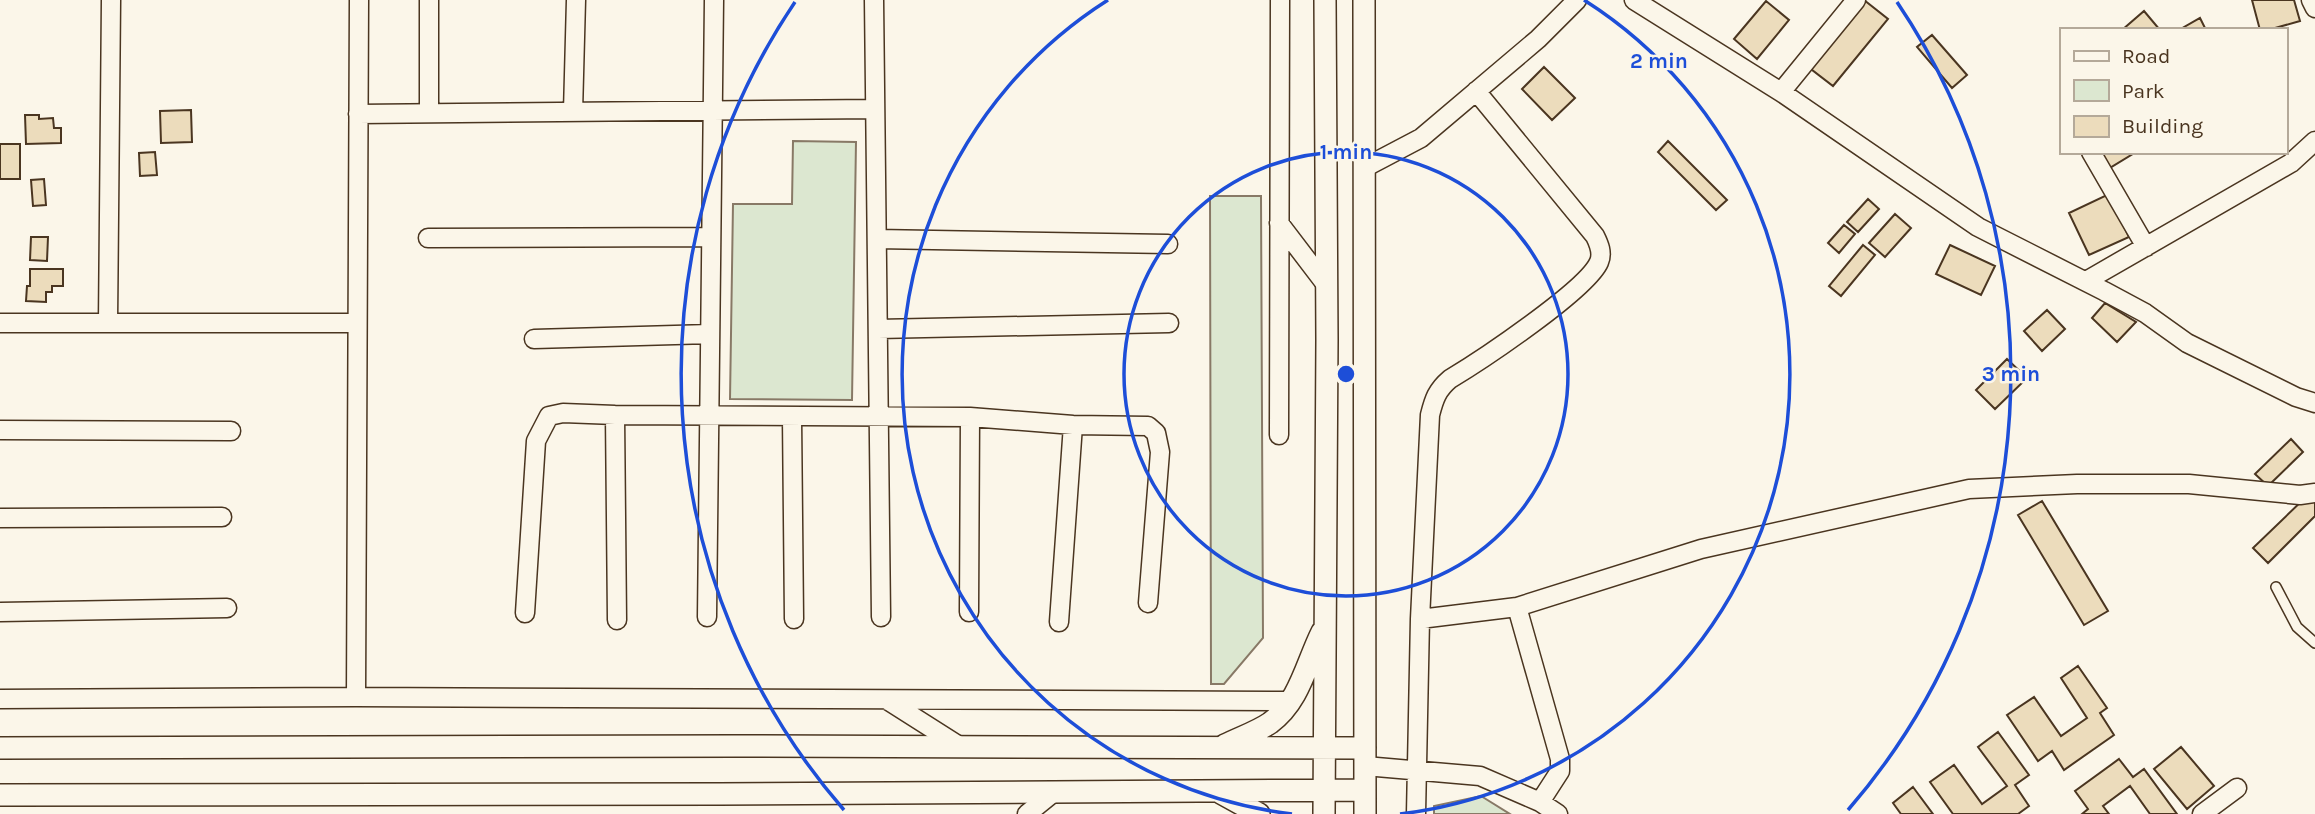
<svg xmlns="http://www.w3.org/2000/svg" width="2315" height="814" viewBox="0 0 2315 814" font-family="Karla,sans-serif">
<rect width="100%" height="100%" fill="#fbf6e9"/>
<path fill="#dce7d0" stroke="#887966" stroke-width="2" d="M 793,141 L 856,142 L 852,400 L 730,399 L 733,204 L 792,204 Z
M 1210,196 L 1261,196 L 1263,638 L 1224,684 L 1211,684 Z
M 1481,796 L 1510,814 L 1434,814 L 1434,806 Z"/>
<path fill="#ecdcbc" stroke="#4a3520" stroke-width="2" d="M 1864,0 L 1888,19 L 1833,86 L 1807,66 Z
M 2252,0 L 2294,0 L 2300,21 L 2268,30 L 2260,30 Z
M 1766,1 L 1789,20 L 1757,59 L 1734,39 Z
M 2144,11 L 2160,30 L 2122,30 Z
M 2200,18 L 2206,30 L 2179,30 Z
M 1932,35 L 1967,75 L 1952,88 L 1917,47 Z
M 1544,67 L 1575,98 L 1552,120 L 1522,89 Z
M 191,110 L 192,142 L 161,143 L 160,111 Z
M 25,115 L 39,115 L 39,119 L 53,118 L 54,128 L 61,128 L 61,143 L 26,144 Z
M 1668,141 L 1727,200 L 1716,210 L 1658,152 Z
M 0,144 L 20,144 L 20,179 L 0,179 Z
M 155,152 L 157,175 L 140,176 L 139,153 Z
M 2098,152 L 2136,152 L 2108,169 Z
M 44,179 L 46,205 L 33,206 L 31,180 Z
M 2109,194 L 2129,237 L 2089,255 L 2069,213 Z
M 1868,199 L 1879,209 L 1858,232 L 1847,222 Z
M 1895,214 L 1911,228 L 1885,257 L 1869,243 Z
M 1844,225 L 1855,234 L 1839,253 L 1828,243 Z
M 31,237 L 48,237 L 47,261 L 30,260 Z
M 1863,245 L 1875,255 L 1841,296 L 1829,286 Z
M 1950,245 L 1995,266 L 1981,295 L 1936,274 Z
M 30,269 L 63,269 L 63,286 L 52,286 L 52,292 L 46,292 L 46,302 L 26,301 L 27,286 L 30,286 Z
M 2105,303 L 2136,322 L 2117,342 L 2092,318 Z
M 2047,310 L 2065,329 L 2042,351 L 2024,331 Z
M 2007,359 L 2027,378 L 1995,409 L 1976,390 Z
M 2291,439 L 2303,452 L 2268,486 L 2255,474 Z
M 2308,495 L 2315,502 L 2315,516 L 2268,563 L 2253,548 Z
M 2042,501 L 2108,611 L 2084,625 L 2018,515 Z
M 2078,666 L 2107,708 L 2100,713 L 2114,735 L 2064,770 L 2052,751 L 2038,761 L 2007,715 L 2034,697 L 2061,736 L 2087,718 L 2061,678 Z
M 1998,732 L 2029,775 L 2015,785 L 2029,806 L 2018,814 L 1953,814 L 1930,782 L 1954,765 L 1982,804 L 2007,786 L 1978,747 Z
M 2181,747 L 2214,786 L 2187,809 L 2154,769 Z
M 2119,759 L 2133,777 L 2144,769 L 2177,814 L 2150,814 L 2130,786 L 2103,806 L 2109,814 L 2082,814 L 2088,809 L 2075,791 Z
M 1913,787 L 1933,814 L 1901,814 L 1893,803 Z"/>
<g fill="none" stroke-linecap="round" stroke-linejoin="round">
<defs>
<path id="service" d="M 2276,587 L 2297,627 L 2315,643"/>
<path id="minor" d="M 429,0 L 429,113
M 874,0 L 881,617
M 1634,0 L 1781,92 L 1978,227 L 2104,291 L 2145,313 L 2187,343 L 2296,397 L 2315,403
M 2311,0 L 2315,8
M 1781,92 L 1856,0
M 573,112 L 576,0
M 358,114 L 875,109
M 2091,152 L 2146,247
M 1364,168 L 1421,138 L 1538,39 L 1577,0
M 1279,223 L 1327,286
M 428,238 L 711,237
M 877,239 L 1168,244
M 2086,281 L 2291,163 L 2315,141
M 0,323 L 357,323
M 108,323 L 111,0
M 878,329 L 1169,323
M 534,339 L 710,334
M 615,415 L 617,620
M 792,417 L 794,619
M 0,430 L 231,431
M 1279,435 L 1280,0
M 0,518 L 222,517
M 1517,607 L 1560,759 L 1560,771 L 1540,802
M 0,612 L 227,608
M 969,612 L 970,417
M 525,613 L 536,441 L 549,416 L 563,413 L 615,415 L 970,417 L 1073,425 L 1148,426 L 1156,433 L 1160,452 L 1148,603
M 707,617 L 714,0
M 1420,619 L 1517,607 L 1701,549 L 1969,489 L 2077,484 L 2189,484 L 2300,495 L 2315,493
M 1059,622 L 1073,425
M 356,697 L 359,0
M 0,699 L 356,697 L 1290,701
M 887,700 L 961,747
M 1365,766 L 1480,776 L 1540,802 L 1558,814
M 1027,814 L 1054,792
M 1416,814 L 1420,619 L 1430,415 C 1434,399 1437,390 1450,379 C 1480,361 1587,290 1599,262 C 1603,253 1599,244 1595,236 L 1476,91
M 2202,814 L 2237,788"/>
<path id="tertiary" d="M 1364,0 L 1365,814
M 1225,745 C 1239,738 1257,732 1270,723 C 1300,701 1306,664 1322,632
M 0,748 L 735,746 L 1365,748
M 1221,793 L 1259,814
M 0,795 L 719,794 L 1365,790
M 1324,814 L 1327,340 L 1325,0"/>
</defs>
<use href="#service" stroke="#4a3520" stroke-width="12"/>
<use href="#minor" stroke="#4a3520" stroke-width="21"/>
<use href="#tertiary" stroke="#4a3520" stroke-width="24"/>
<use href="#service" stroke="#fbf6e9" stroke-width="9"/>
<use href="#minor" stroke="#fbf6e9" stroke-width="18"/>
<use href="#tertiary" stroke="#fbf6e9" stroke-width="21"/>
</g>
<g fill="none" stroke="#1d4ed8" stroke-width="3.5">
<circle cx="1346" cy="374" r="222"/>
<path d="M1292 814A443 443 0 0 1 1108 0M1584 0A443 443 0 0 1 1400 814"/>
<path d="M844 810A665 665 0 0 1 795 2M1897 2A665 665 0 0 1 1848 810"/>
</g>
<circle cx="1346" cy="374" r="10" fill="#1d4ed8" stroke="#fbf6e9" stroke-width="3.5"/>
<g font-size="21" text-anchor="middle" font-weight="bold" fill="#1d4ed8" stroke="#fbf6e9" stroke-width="5" stroke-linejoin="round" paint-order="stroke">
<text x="1659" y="68">2 min</text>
<text x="1346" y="159">1 min</text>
<text x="2011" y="381">3 min</text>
</g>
<rect x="2060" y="28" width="228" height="126" fill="#fbf6e9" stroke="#b4a999" stroke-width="2"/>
<rect x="2074" y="51" width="35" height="10" fill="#fbf6e9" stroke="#b4a999" stroke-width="2"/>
<text x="2122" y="63" font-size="21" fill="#4a3520">Road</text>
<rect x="2074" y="80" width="35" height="21" fill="#dce7d0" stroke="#b4a999" stroke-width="2"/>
<text x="2122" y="98" font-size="21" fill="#4a3520">Park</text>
<rect x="2074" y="116" width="35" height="21" fill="#ecdcbc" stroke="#b4a999" stroke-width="2"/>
<text x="2122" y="133" font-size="21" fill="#4a3520">Building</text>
</svg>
